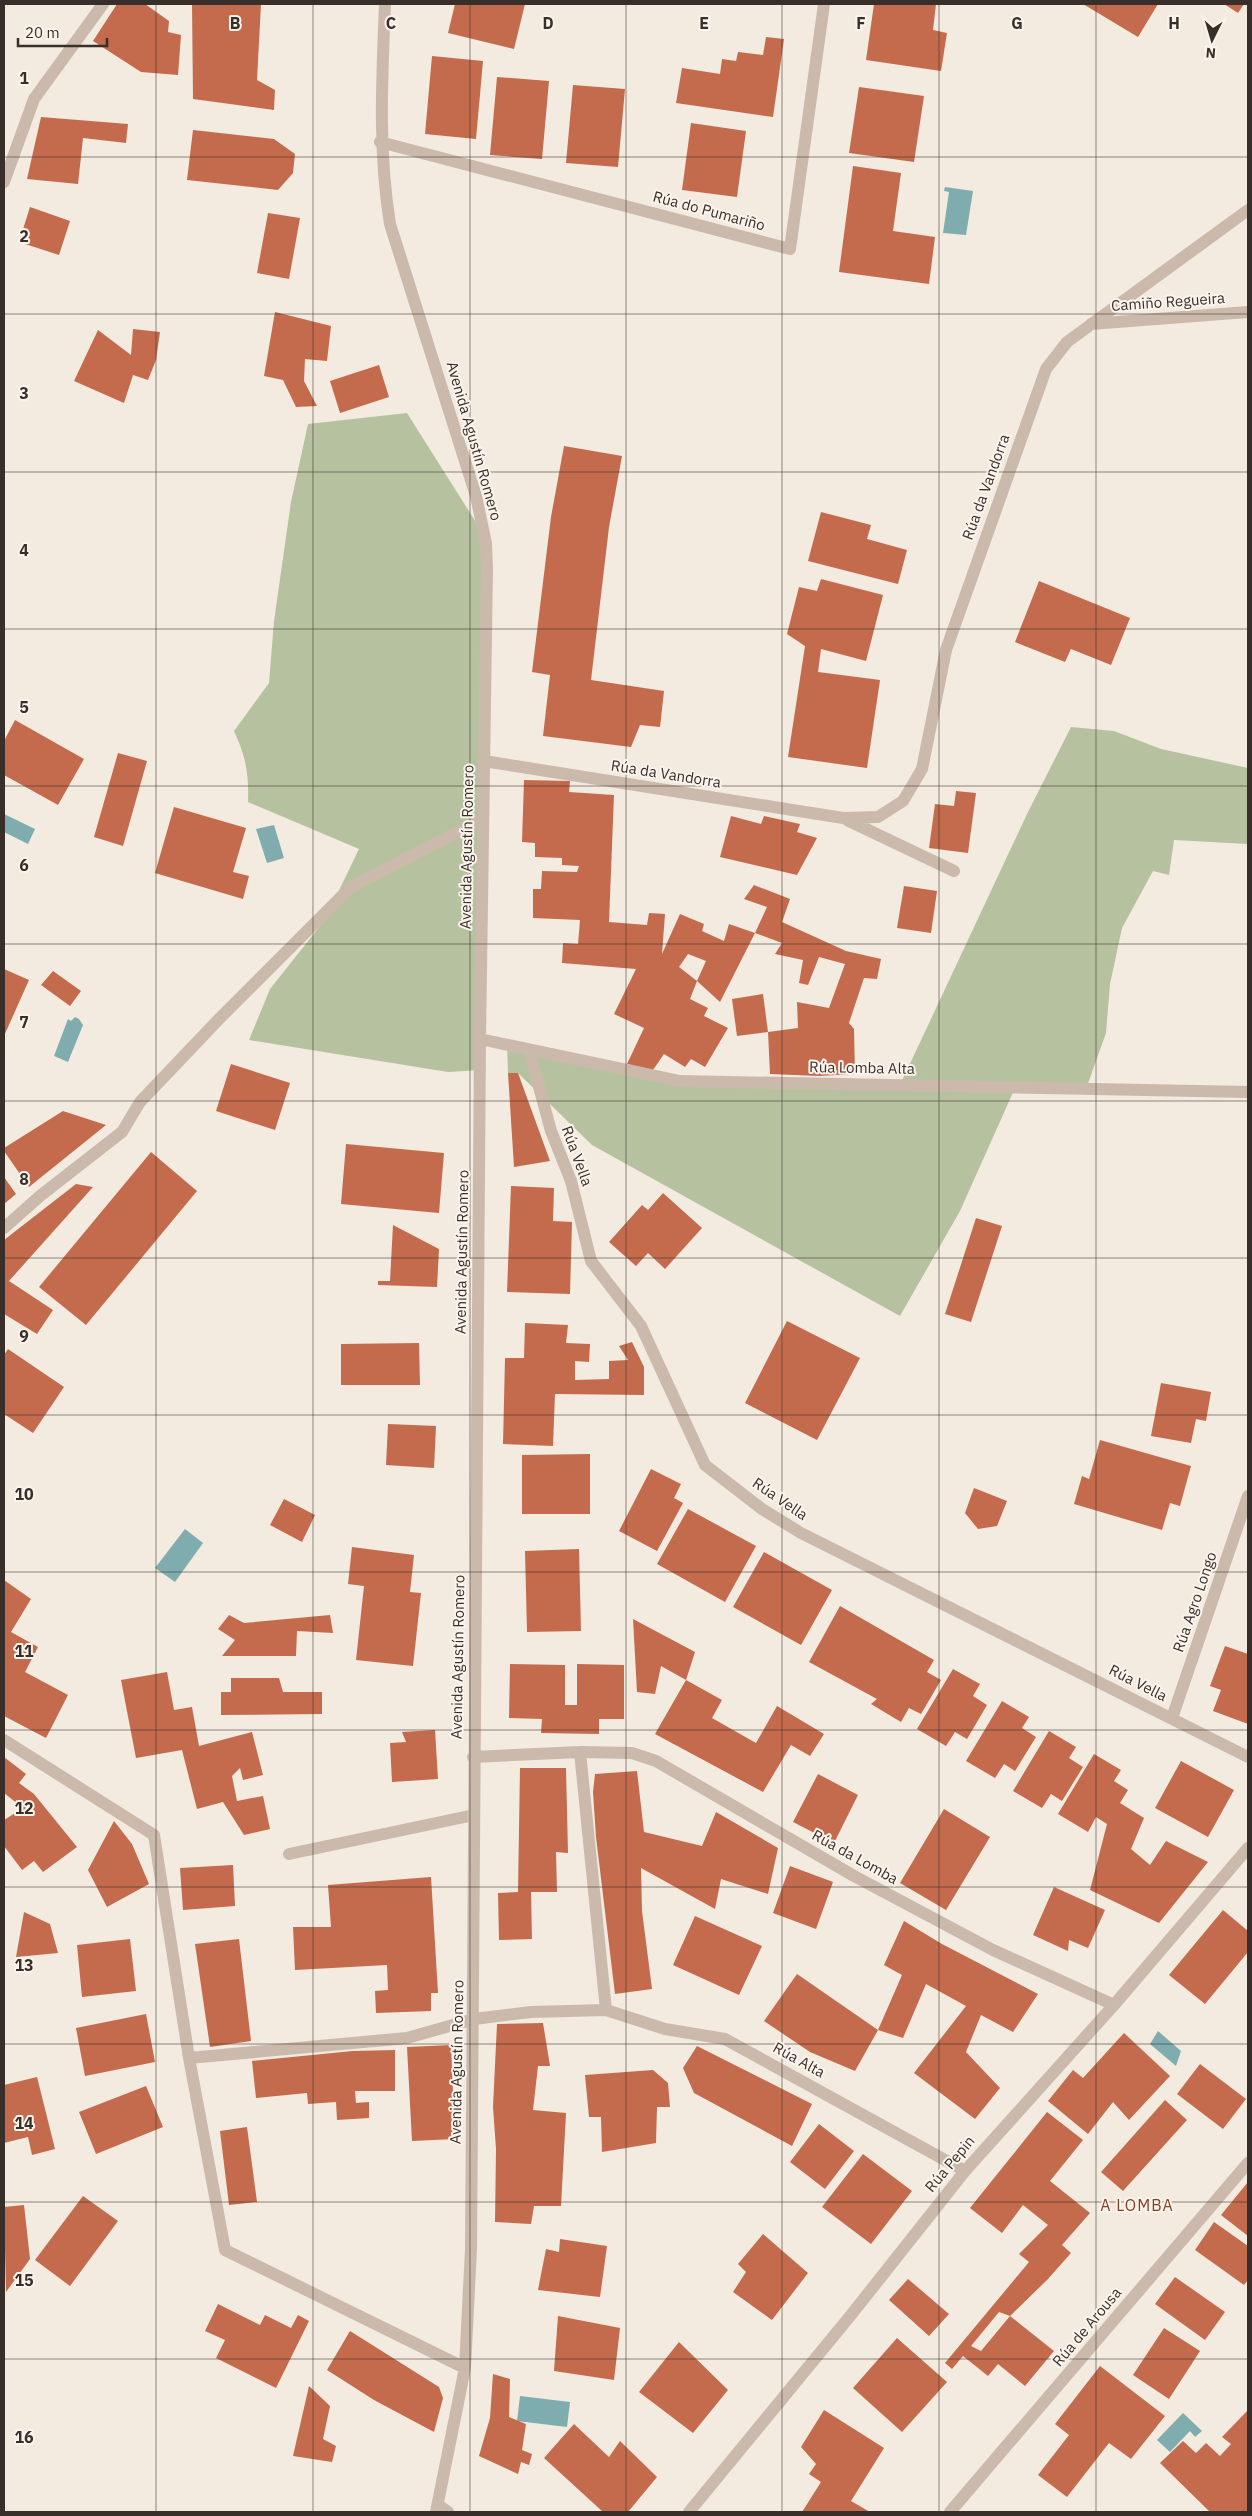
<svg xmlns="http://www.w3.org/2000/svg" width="1252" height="2516" viewBox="0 0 1252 2516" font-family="'IBM Plex Sans',sans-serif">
<rect width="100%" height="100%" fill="#f3eae0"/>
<path fill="#b6c29f" d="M 407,413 L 484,535 L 480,1070 L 448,1072 L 249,1040 L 270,989 L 347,892 L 331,907 L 359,849 L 248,802 C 249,774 246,757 234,731 L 269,683 L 274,621 L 291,502 L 308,424 Z
M 1071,727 L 1114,731 L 1161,749 L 1248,768 L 1248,844 L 1174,840 L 1169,875 L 1153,871 L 1122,928 L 1110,984 L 1106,1033 L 1086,1089 L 1015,1088 L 960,1211 L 900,1316 L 592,1145 L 518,1073 L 508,1073 L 507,1045 L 680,1081 L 900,1085 L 1028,812 Z"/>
<path fill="#7fadaf" d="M 945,187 L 973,191 L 966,235 L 943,233 L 949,192 L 944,191 Z
M 4,814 L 35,829 L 28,844 L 4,832 Z
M 274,825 L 284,858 L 267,863 L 256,829 Z
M 75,1017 L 79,1019 L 83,1025 L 68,1062 L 54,1056 L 68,1019 L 71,1021 Z
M 185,1529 L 203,1543 L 175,1582 L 155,1568 Z
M 1158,2031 L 1181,2051 L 1176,2066 L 1150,2044 Z
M 520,2396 L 570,2402 L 567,2427 L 517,2421 Z
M 1183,2413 L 1202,2431 L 1195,2437 L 1190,2431 L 1170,2452 L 1157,2440 Z"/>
<path fill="#c46b4d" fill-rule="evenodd" d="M 117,4 L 145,4 L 169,21 L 168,32 L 181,35 L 178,75 L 141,72 L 93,41 Z
M 192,4 L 261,4 L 257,80 L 275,90 L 274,110 L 193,99 Z
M 455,4 L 525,4 L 514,49 L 448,33 Z
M 874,4 L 936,4 L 933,30 L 947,33 L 941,71 L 866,60 Z
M 1083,4 L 1158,4 L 1138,37 Z
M 1224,4 L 1244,4 L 1238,13 Z
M 766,37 L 784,39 L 773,117 L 676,103 L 682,68 L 720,74 L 722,59 L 736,61 L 738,52 L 763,55 Z
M 432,56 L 483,61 L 476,139 L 425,134 Z
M 497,77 L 549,81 L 542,159 L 490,155 Z
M 573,85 L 625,89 L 618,167 L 566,163 Z
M 859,87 L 924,96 L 914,162 L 849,153 Z
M 41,117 L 128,124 L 126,143 L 83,138 L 78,184 L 27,179 Z
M 691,123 L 746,131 L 737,197 L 682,190 Z
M 193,130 L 274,139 L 295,154 L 293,173 L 278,190 L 187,180 Z
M 853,166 L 901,173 L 893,231 L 935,237 L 929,284 L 839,272 Z
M 30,207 L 70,221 L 59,255 L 19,242 Z
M 268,213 L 300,218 L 289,279 L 257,273 Z
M 275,312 L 331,326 L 327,361 L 305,359 L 304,381 L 317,406 L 296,407 L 283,380 L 264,376 Z
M 133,329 L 160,332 L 156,360 L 148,380 L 133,375 L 124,403 L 74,381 L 98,330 L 131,355 Z
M 379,365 L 389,397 L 340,413 L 330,381 Z
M 564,446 L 622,456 L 609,527 L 591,680 L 664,691 L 660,727 L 640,725 L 631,747 L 543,736 L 550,675 L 532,672 L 551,517 Z
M 821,512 L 871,525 L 867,539 L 907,550 L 898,584 L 808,561 Z
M 821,579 L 883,595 L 866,661 L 821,649 L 818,672 L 880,680 L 867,768 L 788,757 L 805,646 L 787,634 L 799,587 L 817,591 Z
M 1039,581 L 1130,618 L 1111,665 L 1071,649 L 1065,662 L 1015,642 Z
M 15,720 L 84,759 L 58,805 L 4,775 L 4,741 Z
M 118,753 L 147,761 L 123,846 L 94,837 Z
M 524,780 L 570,781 L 569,792 L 614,795 L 609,922 L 647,925 L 649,913 L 665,914 L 662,954 L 680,914 L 704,924 L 702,931 L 724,941 L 729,924 L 755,933 L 720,1002 L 697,981 L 690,999 L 708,1008 L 704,1016 L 728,1028 L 705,1067 L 691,1059 L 685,1067 L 664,1054 L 653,1070 L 627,1064 L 644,1028 L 614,1014 L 636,969 L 562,963 L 563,943 L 578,944 L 580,920 L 533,918 L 533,889 L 541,889 L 542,871 L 577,872 L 579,866 L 562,865 L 562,858 L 535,857 L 535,843 L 522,842 ZM 688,954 L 706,961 L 697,981 L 679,967 Z
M 956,791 L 976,793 L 968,853 L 929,848 L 935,804 L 954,806 Z
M 174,807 L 246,828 L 233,872 L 249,876 L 243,899 L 155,873 Z
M 731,816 L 761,824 L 764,816 L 800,824 L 797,832 L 817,838 L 797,875 L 720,857 Z
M 754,885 L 790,899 L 782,922 L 846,951 L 881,959 L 877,979 L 864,978 L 849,1023 L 854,1029 L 855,1074 L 819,1076 L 770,1074 L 768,1032 L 737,1036 L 732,999 L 763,994 L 768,1032 L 798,1028 L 797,1002 L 829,1008 L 845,964 L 819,957 L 808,985 L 799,983 L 803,960 L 775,954 L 782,943 L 755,933 L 767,907 L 744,899 Z
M 904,886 L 937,891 L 931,933 L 897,928 Z
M 4,969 L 29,980 L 4,1036 Z
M 53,971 L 81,991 L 70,1006 L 41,985 Z
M 231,1064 L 290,1083 L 275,1130 L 216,1111 Z
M 508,1073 L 518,1073 L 550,1161 L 514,1167 Z
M 63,1111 L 106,1125 L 29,1187 L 4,1151 L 4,1148 Z
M 346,1144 L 444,1153 L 439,1213 L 341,1204 Z
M 151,1152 L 197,1191 L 86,1325 L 39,1287 Z
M 4,1177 L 16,1194 L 4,1204 Z
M 76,1184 L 93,1187 L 9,1281 L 53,1310 L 37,1334 L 4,1314 L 4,1240 Z
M 511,1186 L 554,1188 L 553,1221 L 572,1222 L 570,1294 L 507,1292 Z
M 663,1193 L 702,1228 L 665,1269 L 648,1253 L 636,1266 L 609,1242 L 642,1205 L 648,1210 Z
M 976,1218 L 1002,1226 L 971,1322 L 945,1314 Z
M 393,1225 L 439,1249 L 437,1287 L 378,1285 L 378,1281 L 390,1281 Z
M 787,1321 L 860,1358 L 817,1440 L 745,1403 Z
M 525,1323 L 568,1325 L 566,1343 L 590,1344 L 589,1362 L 575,1361 L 575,1380 L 609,1379 L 609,1361 L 628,1360 L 619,1346 L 632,1342 L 644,1367 L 644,1395 L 555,1394 L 553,1446 L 503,1444 L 505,1358 L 524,1358 Z
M 419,1343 L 420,1385 L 341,1385 L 341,1344 Z
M 8,1349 L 64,1387 L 33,1433 L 4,1414 L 4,1355 Z
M 1161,1383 L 1211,1392 L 1206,1421 L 1196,1419 L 1191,1443 L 1151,1436 Z
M 388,1424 L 436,1426 L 434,1468 L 386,1465 Z
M 1100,1440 L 1191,1466 L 1180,1506 L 1170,1503 L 1162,1530 L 1074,1504 L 1082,1476 L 1089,1479 Z
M 590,1454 L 590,1514 L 522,1514 L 522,1455 Z
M 651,1469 L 681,1484 L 674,1498 L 683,1503 L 657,1551 L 619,1531 Z
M 974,1488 L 1007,1501 L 997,1526 L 978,1529 L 965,1513 Z
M 284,1499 L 315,1515 L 302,1542 L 270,1525 Z
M 688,1509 L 756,1546 L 725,1602 L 657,1564 Z
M 352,1547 L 414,1555 L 410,1592 L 421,1593 L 413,1666 L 356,1660 L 364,1586 L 348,1584 Z
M 579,1549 L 581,1631 L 527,1632 L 525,1551 Z
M 764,1552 L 832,1590 L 801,1645 L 733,1607 Z
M 4,1580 L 31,1599 L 11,1632 L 38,1647 L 25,1672 L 68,1695 L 46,1738 L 4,1716 Z
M 840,1606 L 934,1660 L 927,1672 L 941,1680 L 921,1714 L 909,1708 L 901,1722 L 871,1704 L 877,1699 L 809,1662 Z
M 229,1615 L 244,1623 L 330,1615 L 333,1633 L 297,1631 L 296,1656 L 222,1656 L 235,1640 L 218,1629 Z
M 633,1619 L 695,1652 L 686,1680 L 661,1666 L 655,1694 L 637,1692 Z
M 1225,1646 L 1248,1654 L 1248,1724 L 1213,1711 L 1221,1690 L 1210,1686 Z
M 510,1664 L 565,1665 L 565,1705 L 577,1705 L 577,1664 L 624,1665 L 624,1719 L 599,1719 L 599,1734 L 541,1733 L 542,1719 L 509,1718 Z
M 953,1669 L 980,1684 L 973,1696 L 987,1705 L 967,1739 L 955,1732 L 946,1746 L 917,1729 Z
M 167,1672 L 174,1710 L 192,1707 L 199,1746 L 252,1732 L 263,1775 L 243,1780 L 240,1768 L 232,1776 L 237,1801 L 263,1796 L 270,1829 L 244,1835 L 223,1802 L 197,1809 L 182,1750 L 136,1758 L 121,1680 Z
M 231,1678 L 279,1678 L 283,1692 L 322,1692 L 322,1714 L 221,1715 L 221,1692 L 231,1692 Z
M 686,1680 L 722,1700 L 712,1718 L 756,1743 L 777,1706 L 824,1734 L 810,1756 L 791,1745 L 763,1792 L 655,1734 Z
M 1002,1701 L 1029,1717 L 1022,1728 L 1036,1737 L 1015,1771 L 1004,1764 L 995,1778 L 966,1761 Z
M 435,1730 L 438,1779 L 392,1782 L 390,1743 L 406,1742 L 402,1732 Z
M 1049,1731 L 1076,1747 L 1069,1758 L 1083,1767 L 1062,1801 L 1051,1794 L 1042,1808 L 1013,1791 Z
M 1094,1754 L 1121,1770 L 1114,1781 L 1128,1790 L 1120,1803 L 1144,1818 L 1131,1849 L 1150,1865 L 1166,1841 L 1208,1862 L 1159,1923 L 1090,1890 L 1107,1824 L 1096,1817 L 1088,1832 L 1058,1814 Z
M 4,1757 L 26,1774 L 19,1783 L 34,1794 L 77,1847 L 43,1872 L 34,1861 L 22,1870 L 4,1846 L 4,1820 L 23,1808 L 4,1793 Z
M 1181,1761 L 1234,1790 L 1208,1837 L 1155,1808 Z
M 520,1768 L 566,1768 L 568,1853 L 556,1852 L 557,1892 L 531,1892 L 532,1939 L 499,1940 L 498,1893 L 518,1892 Z
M 637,1771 L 644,1832 L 702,1846 L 716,1812 L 778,1848 L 768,1894 L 721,1879 L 715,1909 L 641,1868 L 642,1911 L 652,1989 L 615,1994 L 596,1837 L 593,1792 L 595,1774 Z
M 818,1774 L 858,1795 L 834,1843 L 793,1822 Z
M 944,1809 L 990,1837 L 946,1910 L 900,1883 Z
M 114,1821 L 132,1844 L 149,1884 L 107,1907 L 88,1870 Z
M 233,1865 L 235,1906 L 183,1910 L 180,1868 Z
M 790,1866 L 833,1882 L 816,1929 L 773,1913 Z
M 431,1877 L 438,1993 L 431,1993 L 431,2011 L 376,2013 L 375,1991 L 388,1990 L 387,1965 L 295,1970 L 293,1927 L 331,1927 L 328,1885 Z
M 1054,1887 L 1105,1910 L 1088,1948 L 1069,1940 L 1068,1951 L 1033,1935 Z
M 1223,1910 L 1248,1931 L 1248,1952 L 1205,2004 L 1169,1975 Z
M 24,1912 L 50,1924 L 58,1953 L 16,1957 Z
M 695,1916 L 762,1946 L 739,1995 L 673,1965 Z
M 904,1921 L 942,1944 L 1038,1994 L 1013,2032 L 981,2015 L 966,2052 L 1000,2088 L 975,2119 L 914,2073 L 966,2006 L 926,1984 L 903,2038 L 878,2030 L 902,1975 L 884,1965 Z
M 130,1939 L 136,1991 L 82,1997 L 77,1945 Z
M 239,1939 L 251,2041 L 210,2047 L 195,1944 Z
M 797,1974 L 878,2030 L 855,2071 L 810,2052 L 764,2021 Z
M 146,2014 L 155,2062 L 85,2076 L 76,2028 Z
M 543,2023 L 550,2066 L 538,2066 L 533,2110 L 566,2113 L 561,2206 L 534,2206 L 531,2224 L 495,2222 L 496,2149 L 493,2107 L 497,2024 Z
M 1124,2033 L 1170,2076 L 1129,2120 L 1113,2102 L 1088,2134 L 1048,2101 L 1073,2070 L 1083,2078 Z
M 451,2045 L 455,2139 L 412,2141 L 407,2047 Z
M 697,2046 L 812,2104 L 792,2146 L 694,2093 L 683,2068 Z
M 395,2050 L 395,2091 L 355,2091 L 356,2103 L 369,2102 L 369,2118 L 337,2120 L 336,2102 L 308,2104 L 307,2093 L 256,2098 L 252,2061 L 353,2051 Z
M 1200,2064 L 1246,2099 L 1223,2129 L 1177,2094 Z
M 653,2070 L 668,2083 L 670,2107 L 657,2107 L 656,2143 L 602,2152 L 601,2117 L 589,2117 L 585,2075 Z
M 37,2077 L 55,2149 L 32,2155 L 28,2137 L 4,2143 L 4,2085 Z
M 146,2086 L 163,2127 L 96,2154 L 79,2112 Z
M 1165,2100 L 1187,2120 L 1123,2191 L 1101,2172 Z
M 1047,2112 L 1083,2140 L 1050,2181 L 1090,2213 L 1062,2245 L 1071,2253 L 1048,2279 L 1010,2316 L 999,2312 L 971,2346 L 981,2351 L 1010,2316 L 1054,2351 L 1025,2386 L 998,2364 L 988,2376 L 963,2356 L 952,2369 L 945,2363 L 1029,2262 L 1019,2254 L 1048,2225 L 1023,2205 L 1002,2233 L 970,2208 Z
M 819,2124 L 854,2151 L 825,2189 L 790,2162 Z
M 247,2127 L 257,2202 L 229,2205 L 220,2131 Z
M 863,2154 L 912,2191 L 871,2244 L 822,2207 Z
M 1248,2182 L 1248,2236 L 1221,2215 Z
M 83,2196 L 118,2221 L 70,2286 L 35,2260 Z
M 24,2205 L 30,2259 L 6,2292 L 4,2207 Z
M 1214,2222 L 1248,2246 L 1248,2280 L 1244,2285 L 1195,2250 Z
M 763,2234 L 808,2273 L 772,2320 L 733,2292 L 746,2272 L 738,2264 Z
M 560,2239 L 607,2246 L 600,2297 L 538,2290 L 546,2249 L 559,2252 Z
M 1175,2277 L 1225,2312 L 1205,2340 L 1155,2304 Z
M 908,2279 L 949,2314 L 929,2336 L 889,2300 Z
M 218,2304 L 260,2325 L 265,2315 L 291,2328 L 298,2315 L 309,2321 L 276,2388 L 216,2358 L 225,2340 L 205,2331 Z
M 558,2316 L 620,2328 L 614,2380 L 554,2371 Z
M 1164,2328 L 1200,2351 L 1169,2399 L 1133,2375 Z
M 350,2331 L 439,2387 L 443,2398 L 434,2432 L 374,2400 L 327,2370 Z
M 897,2338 L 947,2382 L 902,2432 L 853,2388 Z
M 679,2342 L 728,2390 L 693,2433 L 639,2392 Z
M 1100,2366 L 1165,2416 L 1131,2459 L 1109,2443 L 1067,2497 L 1038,2475 L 1069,2435 L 1055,2424 Z
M 493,2374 L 510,2379 L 509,2417 L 526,2424 L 522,2450 L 532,2454 L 529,2465 L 521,2462 L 518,2474 L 479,2456 L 490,2418 Z
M 309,2386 L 330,2406 L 323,2439 L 336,2446 L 332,2462 L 293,2456 Z
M 824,2410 L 884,2448 L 851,2501 L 870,2512 L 802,2512 L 821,2482 L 809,2474 L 816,2464 L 801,2447 Z
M 1248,2410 L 1248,2510 L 1246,2512 L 1210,2512 L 1160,2463 L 1183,2441 L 1196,2453 L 1206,2443 L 1220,2456 L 1231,2444 L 1222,2437 Z
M 574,2424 L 609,2457 L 620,2441 L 657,2477 L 628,2512 L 603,2512 L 544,2458 Z"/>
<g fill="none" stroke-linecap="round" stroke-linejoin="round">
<path stroke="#cbbaab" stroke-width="12" d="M 385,4 C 382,78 378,150 390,224 L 476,496 L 486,543 L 487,568 L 480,1039 L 471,2249 L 465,2368 L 436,2512
M 380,142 L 790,249 L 824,4
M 4,182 L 34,99 L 103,4
M 1091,324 L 1248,312
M 484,761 L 843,818 L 878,817 L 903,801 L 922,769 L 946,650 L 1046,369 L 1067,342 L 1248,210
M 847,820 L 954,871
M 480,1039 L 680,1081 L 1248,1092
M 529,1050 L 551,1131 L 571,1181 L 591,1261 L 641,1326 L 705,1465 L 762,1509 L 801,1533 L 1248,1757
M 4,1228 L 40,1196 L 122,1132 L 140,1102 L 218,1020 L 351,887 L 483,819
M 1172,1718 L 1248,1496
M 4,1740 L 154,1835 L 189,2058 L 225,2250 L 465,2368
M 473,1757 L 580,1752 L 632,1753 L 656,1761 L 854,1876 L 993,1950 L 1114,2005
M 289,1854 L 474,1815
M 606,2010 L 665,2029 L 725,2039 L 965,2171
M 189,2058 L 407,2038 L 474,2019 L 531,2012 L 606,2010 L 580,1752
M 438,2505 L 448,2512
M 689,2512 L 851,2315 L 965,2171 L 1114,2005 L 1248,1848
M 950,2512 L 1248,2163"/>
</g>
<path fill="none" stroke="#392f2a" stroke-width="1" stroke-opacity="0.55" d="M 156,4 L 156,2512M 313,4 L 313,2512M 470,4 L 470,2512M 626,4 L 626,2512M 782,4 L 782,2512M 939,4 L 939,2512M 1096,4 L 1096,2512M 4,157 L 1248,157M 4,314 L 1248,314M 4,472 L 1248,472M 4,629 L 1248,629M 4,786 L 1248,786M 4,944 L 1248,944M 4,1101 L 1248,1101M 4,1258 L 1248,1258M 4,1415 L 1248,1415M 4,1572 L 1248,1572M 4,1730 L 1248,1730M 4,1887 L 1248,1887M 4,2044 L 1248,2044M 4,2202 L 1248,2202M 4,2359 L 1248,2359"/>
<g text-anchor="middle" stroke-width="4" stroke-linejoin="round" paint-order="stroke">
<g font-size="15" fill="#392f2a" stroke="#faf4ec">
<text transform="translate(709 211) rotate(15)" y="5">Rúa do Pumariño</text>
<text transform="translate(1168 302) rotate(-4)" y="5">Camiño Regueira</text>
<text transform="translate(474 441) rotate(74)" y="5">Avenida Agustín Romero</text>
<text transform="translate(986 487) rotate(-70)" y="5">Rúa da Vandorra</text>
<text transform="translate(666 774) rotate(9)" y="5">Rúa da Vandorra</text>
<text transform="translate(467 847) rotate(-89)" y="5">Avenida Agustín Romero</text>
<text transform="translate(862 1068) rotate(1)" y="5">Rúa Lomba Alta</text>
<text transform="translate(577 1156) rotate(70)" y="5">Rúa Vella</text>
<text transform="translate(462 1252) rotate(-89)" y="5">Avenida Agustín Romero</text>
<text transform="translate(780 1499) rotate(34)" y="5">Rúa Vella</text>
<text transform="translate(1195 1602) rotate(-71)" y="5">Rúa Agro Longo</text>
<text transform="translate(458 1657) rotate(-89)" y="5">Avenida Agustín Romero</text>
<text transform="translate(1138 1683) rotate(27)" y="5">Rúa Vella</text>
<text transform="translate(855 1857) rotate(29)" y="5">Rúa da Lomba</text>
<text transform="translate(799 2060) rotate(29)" y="5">Rúa Alta</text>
<text transform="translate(457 2062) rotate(-89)" y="5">Avenida Agustín Romero</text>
<text transform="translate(950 2164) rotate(-50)" y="5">Rúa Pepin</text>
<text transform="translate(1087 2327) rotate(-50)" y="5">Rúa de Arousa</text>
</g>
<g font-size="16" letter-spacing="1" fill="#873e24" stroke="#faf4ec">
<text x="1137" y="2211">A LOMBA</text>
</g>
</g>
<g font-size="16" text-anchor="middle" font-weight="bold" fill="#392f2a" stroke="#faf4ec" stroke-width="4" stroke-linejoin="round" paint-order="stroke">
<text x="235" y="29">B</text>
<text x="391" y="29">C</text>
<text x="548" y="29">D</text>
<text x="704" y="29">E</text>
<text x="861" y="29">F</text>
<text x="1017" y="29">G</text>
<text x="1174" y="29">H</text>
<text x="24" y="84">1</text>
<text x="24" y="242">2</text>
<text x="24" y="399">3</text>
<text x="24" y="556">4</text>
<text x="24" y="713">5</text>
<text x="24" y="871">6</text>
<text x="24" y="1028">7</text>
<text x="24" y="1185">8</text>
<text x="24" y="1342">9</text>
<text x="24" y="1500">10</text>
<text x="24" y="1657">11</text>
<text x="24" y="1814">12</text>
<text x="24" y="1971">13</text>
<text x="24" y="2129">14</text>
<text x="24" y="2286">15</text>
<text x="24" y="2443">16</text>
</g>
<rect width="1252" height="2516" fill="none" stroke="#392f2a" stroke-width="10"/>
<g transform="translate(1212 40) rotate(185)" stroke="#faf4ec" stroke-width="4" paint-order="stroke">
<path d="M0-4L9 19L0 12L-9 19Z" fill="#392f2a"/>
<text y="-8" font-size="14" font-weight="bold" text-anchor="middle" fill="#392f2a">N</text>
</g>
<path d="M18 38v8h89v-8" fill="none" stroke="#392f2a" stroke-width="2.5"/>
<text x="25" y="38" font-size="15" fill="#392f2a" stroke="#faf4ec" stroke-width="4" paint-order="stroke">20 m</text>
</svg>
